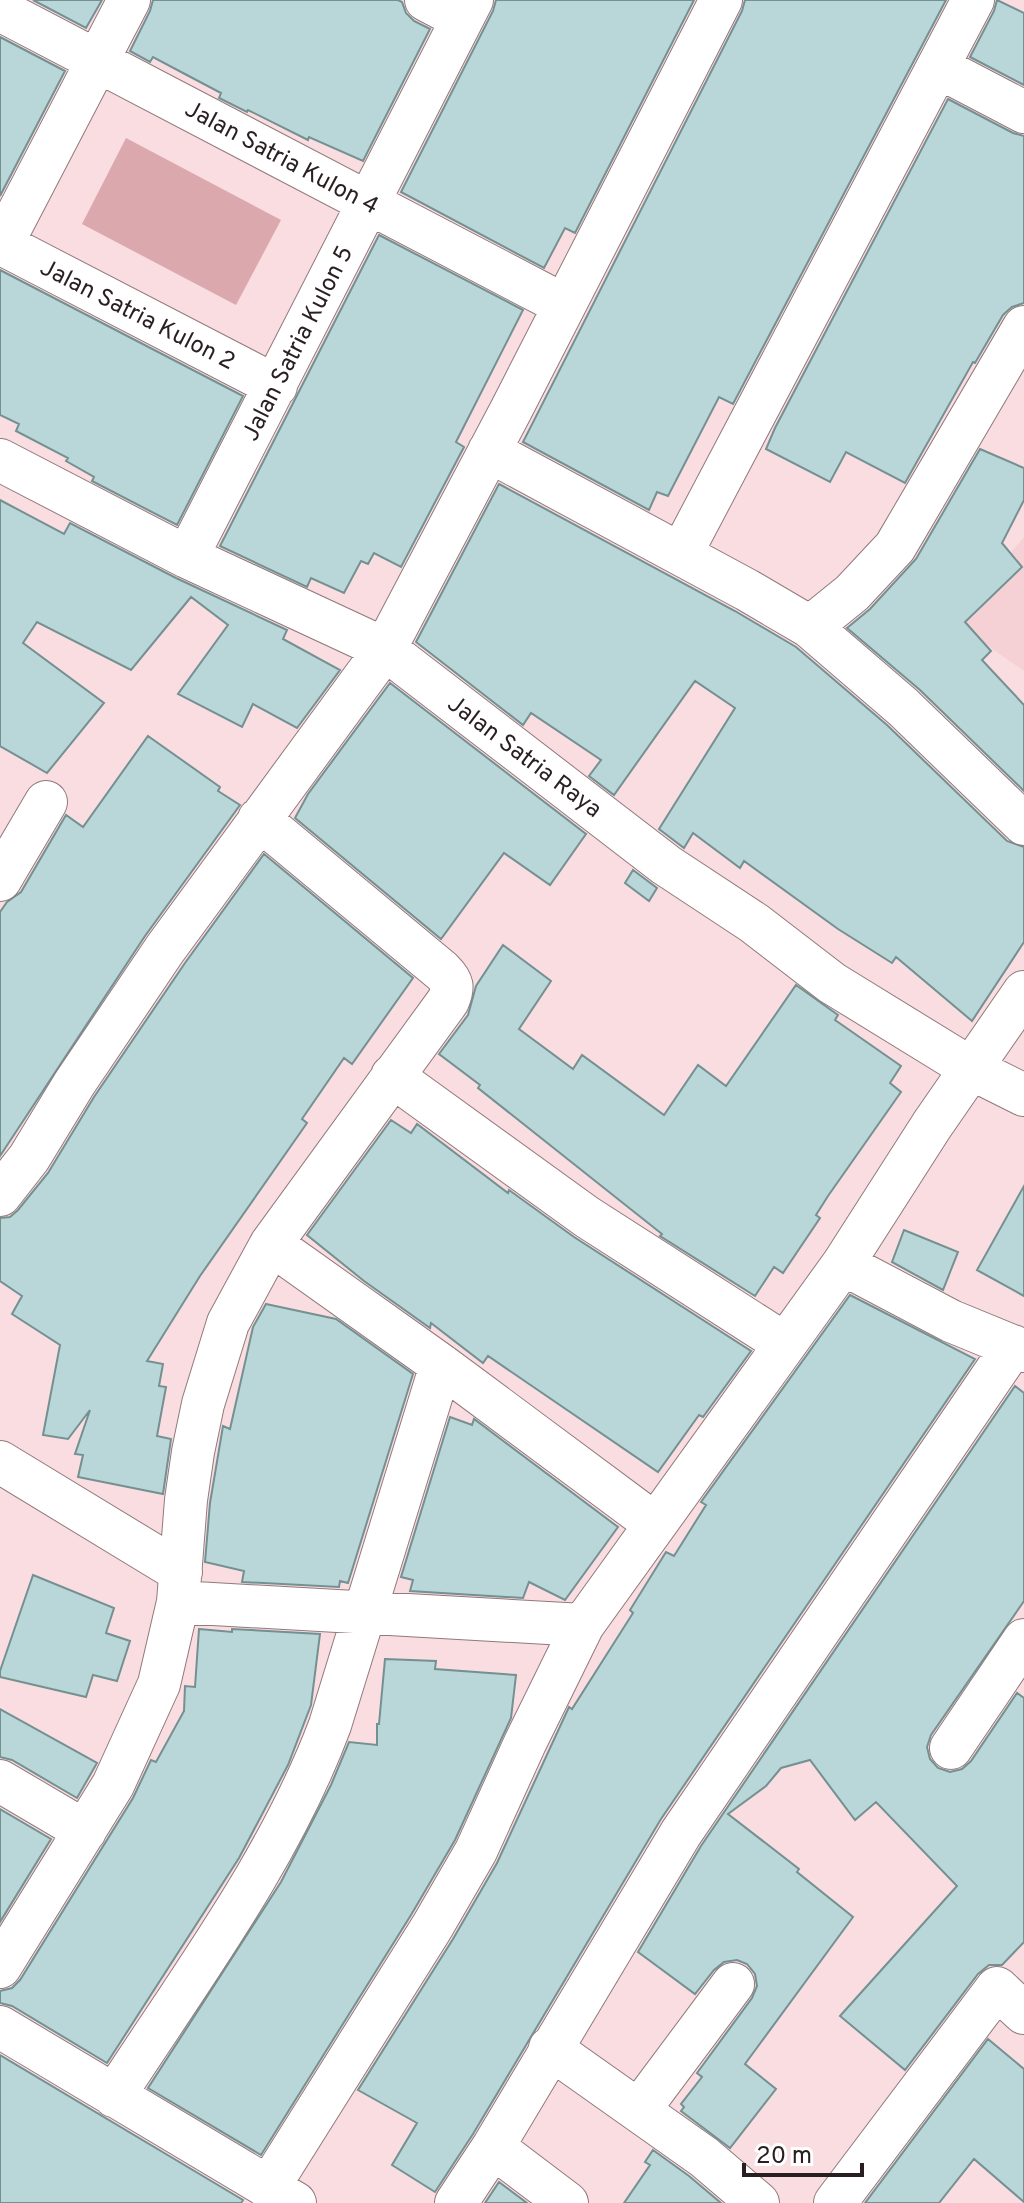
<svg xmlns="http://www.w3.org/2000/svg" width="1024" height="2203" viewBox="0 0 1024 2203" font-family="Overpass,sans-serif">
<rect width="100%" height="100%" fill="#f9dde0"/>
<path fill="#f5d0d4" d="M 1024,537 L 1024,671 L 952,621 Z"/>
<path fill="#dba8ad" d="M 126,138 L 281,220 L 236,305 L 82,224 Z"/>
<path fill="#b9d7d9" stroke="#749091" stroke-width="2" d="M 33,0 L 102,0 L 86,28 Z
M 153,0 L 398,0 L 402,2 L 406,13 L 414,21 L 430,29 L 363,161 L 309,137 L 308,140 L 248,110 L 247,112 L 219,98 L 221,93 L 183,73 L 153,57 L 150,62 L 130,51 L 150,11 Z
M 496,0 L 694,0 L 575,233 L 565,228 L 544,268 L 401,192 L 493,11 Z
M 745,0 L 946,0 L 733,404 L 719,397 L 668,496 L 657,492 L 649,510 L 523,442 L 742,11 Z
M 997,0 L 1024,13 L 1024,85 L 970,57 L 994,11 Z
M 0,37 L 65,71 L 0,196 Z
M 948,99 L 1013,133 L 1024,136 L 1024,303 L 1012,307 L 1003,315 L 975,363 L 973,362 L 905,483 L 846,452 L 830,482 L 766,449 L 775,428 Z
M 379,235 L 523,310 L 456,442 L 464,447 L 401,567 L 374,553 L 368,564 L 361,561 L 344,593 L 311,578 L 307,587 L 220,546 Z
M 0,270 L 243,396 L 177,525 L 92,481 L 94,477 L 66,461 L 68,458 L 16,431 L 19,424 L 0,415 Z
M 980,449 L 1024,468 L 1024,500 L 1002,543 L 1022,567 L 965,622 L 991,651 L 982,660 L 1024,705 L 1024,791 L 920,690 L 847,628 L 870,609 L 916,559 Z
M 499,484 L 735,611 L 796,647 L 887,725 L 1007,841 L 1024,847 L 1024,942 L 972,1021 L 896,957 L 892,963 L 838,929 L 744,861 L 740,868 L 693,833 L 684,848 L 659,829 L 735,708 L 695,681 L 614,795 L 589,776 L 601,760 L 531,713 L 523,725 L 416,642 Z
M 0,500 L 64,534 L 70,523 L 176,578 L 287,630 L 283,639 L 340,670 L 297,728 L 253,704 L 242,727 L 178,694 L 228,625 L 191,597 L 131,670 L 37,622 L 23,643 L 104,703 L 47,773 L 0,746 Z
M 390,683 L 586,834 L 550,885 L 504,853 L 441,939 L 295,818 L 308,794 Z
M 148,736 L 220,787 L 218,791 L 240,805 L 145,936 L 0,1156 L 0,912 L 7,902 L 21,892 L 66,815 L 83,827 Z
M 264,854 L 413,978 L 352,1064 L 344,1058 L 302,1119 L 307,1123 L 200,1276 L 147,1361 L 163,1364 L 159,1386 L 166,1387 L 157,1436 L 171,1439 L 163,1494 L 78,1477 L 83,1455 L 75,1454 L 90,1410 L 68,1439 L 43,1435 L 60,1345 L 12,1314 L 22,1296 L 0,1281 L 0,1218 L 10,1217 L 18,1210 L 48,1173 L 94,1097 L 185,963 Z
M 633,870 L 657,888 L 649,901 L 625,883 Z
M 503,945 L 551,981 L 519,1029 L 573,1069 L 582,1055 L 664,1115 L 698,1065 L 726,1086 L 796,985 L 838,1015 L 835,1020 L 901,1066 L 890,1083 L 901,1092 L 828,1196 L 816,1215 L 820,1218 L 783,1273 L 774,1267 L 755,1296 L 660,1236 L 662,1234 L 478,1088 L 480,1085 L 439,1054 L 468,1015 L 476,986 Z
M 391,1120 L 411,1133 L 417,1124 L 508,1193 L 509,1190 L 574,1237 L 751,1351 L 703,1417 L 699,1415 L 658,1472 L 488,1356 L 483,1363 L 431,1323 L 430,1328 L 364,1281 L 307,1235 Z
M 1024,1186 L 1024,1296 L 977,1270 Z
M 904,1230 L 958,1252 L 943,1290 L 892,1262 Z
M 850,1295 L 975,1359 L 661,1819 L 473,2134 L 435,2192 L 392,2165 L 417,2123 L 358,2090 L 453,1939 L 497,1863 L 569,1707 L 572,1709 L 633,1613 L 630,1610 L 666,1552 L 674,1556 L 706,1505 L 701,1502 Z
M 266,1304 L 336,1319 L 413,1374 L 348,1583 L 340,1581 L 339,1587 L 242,1582 L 244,1571 L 205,1562 L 210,1503 L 223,1426 L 230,1429 L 253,1327 Z
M 1015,1386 L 1024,1393 L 1024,1601 L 931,1735 L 927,1747 L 930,1759 L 938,1768 L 950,1772 L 962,1769 L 971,1761 L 1017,1693 L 1024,1698 L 1024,1942 L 1002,1965 L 989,1965 L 978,1974 L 905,2070 L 840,2016 L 957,1886 L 876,1802 L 855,1820 L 810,1760 L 781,1768 L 766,1786 L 728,1814 L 799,1869 L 797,1872 L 853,1917 L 745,2064 L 776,2089 L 730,2148 L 681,2111 L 684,2107 L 681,2104 L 702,2077 L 697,2073 L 752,1998 L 757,1986 L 755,1974 L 747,1964 L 737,1960 L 724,1962 L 714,1970 L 695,1994 L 638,1952 L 701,1846 Z
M 450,1417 L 472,1425 L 474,1419 L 618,1527 L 565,1600 L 529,1582 L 523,1598 L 410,1591 L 413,1580 L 401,1577 Z
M 33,1575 L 114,1608 L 106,1633 L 130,1641 L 117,1681 L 93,1675 L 86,1697 L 0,1677 L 0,1671 Z
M 199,1629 L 232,1632 L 232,1629 L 320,1634 L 311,1705 L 288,1765 L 239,1858 L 107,2063 L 12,2006 L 0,2003 L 0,1991 L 12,1988 L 20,1980 L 133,1798 L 151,1760 L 156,1762 L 184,1711 L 185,1686 L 195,1687 Z
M 385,1659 L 436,1661 L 435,1669 L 516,1675 L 511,1718 L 455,1840 L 411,1915 L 261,2155 L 148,2088 L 281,1882 L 331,1785 L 349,1742 L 377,1745 L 377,1724 L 379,1724 Z
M 0,1709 L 97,1763 L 77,1798 L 12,1760 L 0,1757 Z
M 0,1809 L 51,1839 L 0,1922 Z
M 988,2039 L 1024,2069 L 1024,2202 L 974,2159 L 939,2203 L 865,2203 Z
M 0,2055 L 243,2200 L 241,2203 L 0,2203 Z
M 653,2150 L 689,2176 L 721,2203 L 624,2203 L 650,2165 L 645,2162 Z
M 499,2182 L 527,2203 L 485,2203 Z"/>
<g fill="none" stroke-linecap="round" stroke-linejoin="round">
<defs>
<path id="street" d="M 426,0 L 462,19
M 0,10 L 564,305
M 938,67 L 1024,112
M 0,243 L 276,386
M 2,244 L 129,0
M 489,451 L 747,590 L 810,627 L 903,707 L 1024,824
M 0,460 L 187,557 L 385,649 L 666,865 L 754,923 L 832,983 L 972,1069 L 1024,1095
M 681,554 L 973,0
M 187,557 L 472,0
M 810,627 L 852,593 L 895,547 L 1024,327
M 0,880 L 46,802
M 392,1076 L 587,1217 L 785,1344
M 0,1195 L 29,1158 L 74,1084 L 165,949 L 385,649 L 511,410 L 721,0
M 271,1244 L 441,1365 L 655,1524
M 843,1264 L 951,1321 L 1024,1351
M 0,1462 L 181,1572
M 178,1602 L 583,1625
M 951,1748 L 1024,1640
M 0,1781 L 85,1831
M 0,1967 L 113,1785 L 159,1684 L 178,1602 L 186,1500 L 193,1452 L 203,1404 L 228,1323 L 271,1244 L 448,1001 C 454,987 453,982 442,971 L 259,819
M 0,2027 L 295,2203
M 550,2048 L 704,2157 L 758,2203
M 114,2096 C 191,1977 280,1859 330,1725 L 441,1365
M 639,2110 L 733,1984
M 493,2147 L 567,2203
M 268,2188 L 432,1927 L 476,1851 L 525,1743 L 583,1625 L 843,1264 L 932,1125 L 1024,992
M 456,2203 L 493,2147 L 681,1833 L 1013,1346
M 835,2203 L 997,1988 L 1024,2013"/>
</defs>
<use href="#street" stroke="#92797b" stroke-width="44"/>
<use href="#street" stroke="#fff" stroke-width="42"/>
</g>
<g text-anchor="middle" stroke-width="6" stroke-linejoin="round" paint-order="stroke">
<g font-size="24" fill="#291f20" stroke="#fff">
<text transform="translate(282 157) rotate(28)" y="8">Jalan Satria Kulon 4</text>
<text transform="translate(138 314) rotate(27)" y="8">Jalan Satria Kulon 2</text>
<text transform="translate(297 343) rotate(-63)" y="8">Jalan Satria Kulon 5</text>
<text transform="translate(525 756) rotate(37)" y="8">Jalan Satria Raya</text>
</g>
</g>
<path d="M744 2163v12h118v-12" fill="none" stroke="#291f20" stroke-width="4"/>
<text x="756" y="2163" font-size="24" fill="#291f20" stroke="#ffffff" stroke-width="6" paint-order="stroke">20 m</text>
</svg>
